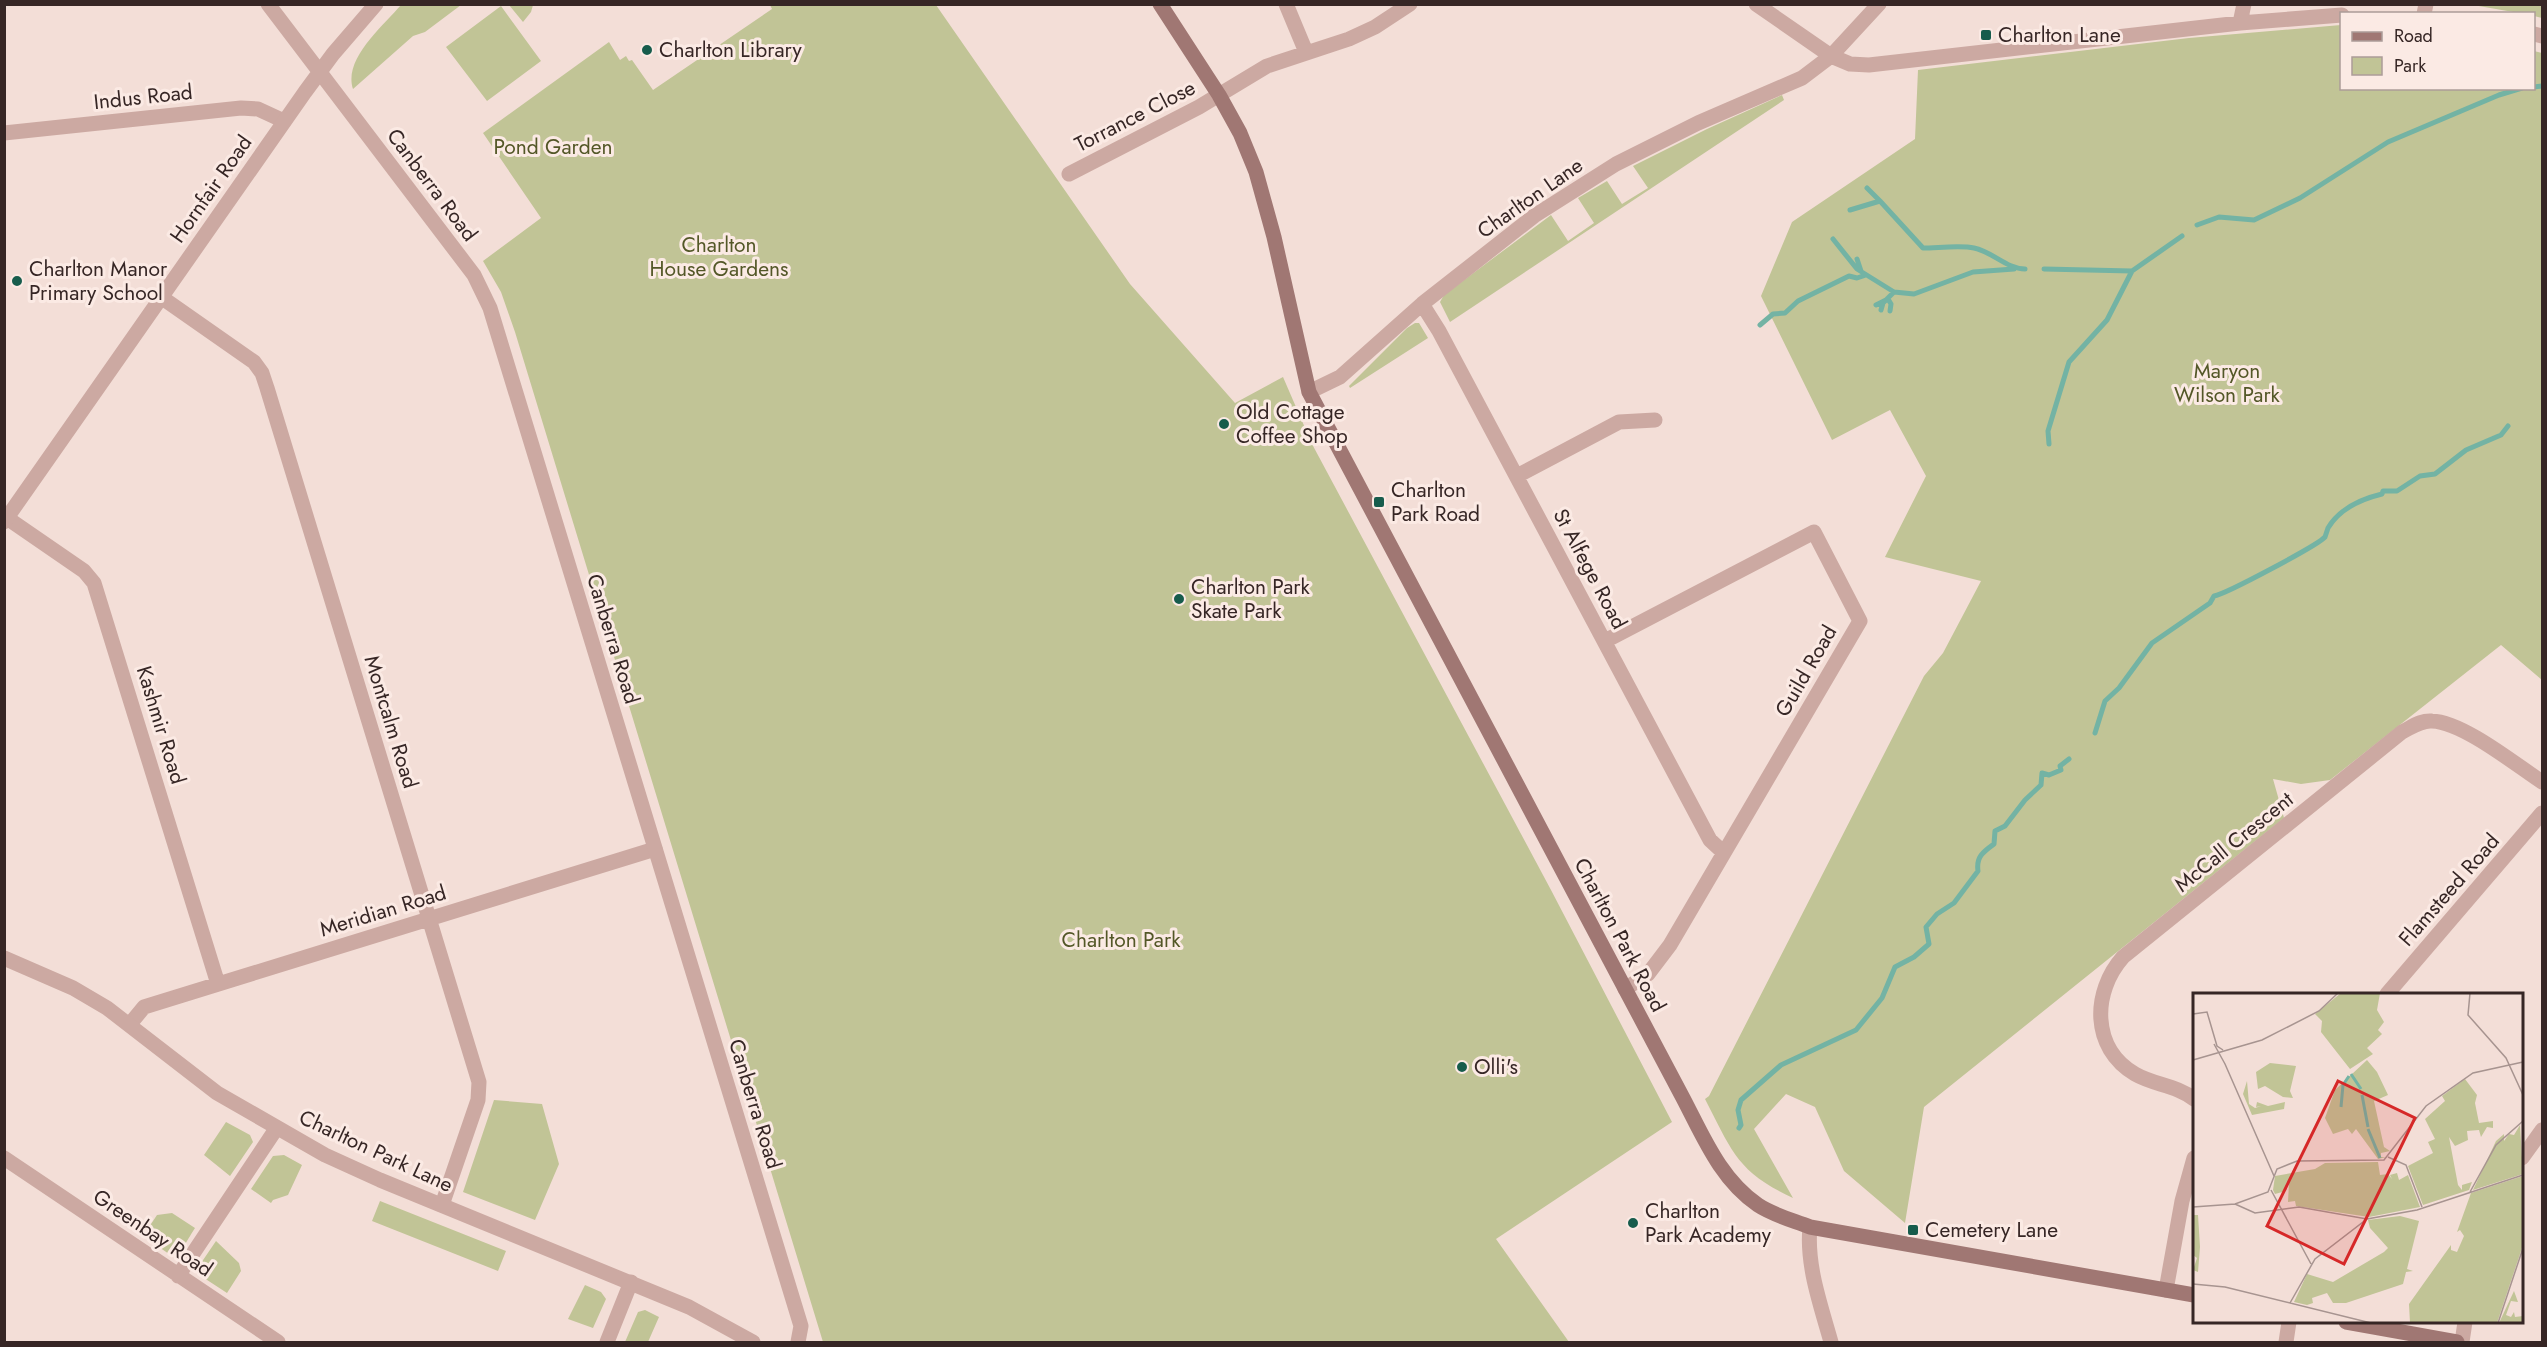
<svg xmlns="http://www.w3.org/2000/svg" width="2547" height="1347" viewBox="0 0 2547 1347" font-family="Jost,sans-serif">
<rect width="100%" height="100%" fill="#f3ded7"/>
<path fill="#c1c496" d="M 401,5 L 461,5 L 425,32 L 413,36 L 353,89 C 343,59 383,26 401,5 Z
M 509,5 L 533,5 L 531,12 L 523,22 Z
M 770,5 L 936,5 L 1130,284 L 1235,403 L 1283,377 L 1312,444 L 1551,890 L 1672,1122 L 1496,1239 L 1569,1342 L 823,1342 L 515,332 L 501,292 L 483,261 L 541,218 L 483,133 L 609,42 L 620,60 L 626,56 L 629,61 L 632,60 L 653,90 L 772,9 Z
M 2473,5 L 2542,5 L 2542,18 L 2534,16 L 2534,14 L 2519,13 Z
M 501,6 L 541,61 L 487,101 L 446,47 Z
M 2341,25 L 2342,88 L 2534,88 L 2534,51 L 2542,53 L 2542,680 L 2501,645 L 2330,780 L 2301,784 L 2273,779 L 2284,818 L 1924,1107 L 1905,1223 L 1844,1171 L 1815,1107 L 1786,1094 L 1754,1129 L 1793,1198 C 1737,1172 1732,1151 1705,1099 L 1709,1096 L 1924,676 L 1943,653 L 1981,581 L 1885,557 L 1926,476 L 1890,410 L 1832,440 L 1761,296 L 1792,222 L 1915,139 L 1918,70 L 2189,38 Z
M 1782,95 L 1784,100 L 1450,322 L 1440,302 L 1444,295 L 1551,215 L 1568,241 L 1594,223 L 1578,198 L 1607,181 L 1622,204 L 1648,188 L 1633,166 L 1707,129 Z
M 1415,323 L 1419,323 L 1428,338 L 1350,388 L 1349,386 L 1407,328 Z
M 494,1100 L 542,1104 L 559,1164 L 535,1220 L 463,1192 Z
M 226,1122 L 250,1135 L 253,1142 L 230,1176 L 204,1155 Z
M 284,1155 L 302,1165 L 288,1195 L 273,1200 L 271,1203 L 251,1189 L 273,1156 Z
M 380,1201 L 506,1251 L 498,1271 L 372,1221 Z
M 172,1213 L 195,1228 C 188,1238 182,1255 169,1254 L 143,1236 L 157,1215 Z
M 216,1241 L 239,1263 L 241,1271 L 227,1293 L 201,1276 L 199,1266 Z
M 585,1285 L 601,1292 L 606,1299 L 593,1328 L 568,1319 Z
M 645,1310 L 659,1317 L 648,1342 L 625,1342 L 638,1312 Z"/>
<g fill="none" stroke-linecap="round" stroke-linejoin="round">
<path stroke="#73b3a4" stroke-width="5" d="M 2534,87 L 2542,86
M 1867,188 L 1880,201
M 1850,210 L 1880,201 L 1923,248 C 1937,248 1961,245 1974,248 C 1993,252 2007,269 2025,269
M 2197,225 L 2219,217 L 2254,220 L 2300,198 L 2388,142 L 2499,95 L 2522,88
M 1833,239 L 1857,269 L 1894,292 L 1914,294 L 1973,272 L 2014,269
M 1857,259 L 1861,271
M 2044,269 L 2132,271 L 2182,236
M 1876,305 L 1888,299 L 1891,304 L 1890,311
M 1881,310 L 1883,303 L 1894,292
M 1760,325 L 1773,314 L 1785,313 L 1798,301 L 1849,276 L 1857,278 L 1866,275
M 2049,444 L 2048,431 L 2069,362 L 2107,320 L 2132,271
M 2095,733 L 2105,701 L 2119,688 L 2152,643 L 2210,603 L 2214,596 C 2226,594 2318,545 2325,537 C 2326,534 2327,531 2328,528 C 2340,508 2361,499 2382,494 L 2383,491 L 2397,491 L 2420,476 L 2435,474 L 2466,450 L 2501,435 L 2508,426
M 1739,1128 L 1741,1125 L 1738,1110 L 1741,1100 L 1781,1065 L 1856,1030 L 1882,998 L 1895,967 L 1914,957 L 1929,944 L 1926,927 L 1937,914 L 1954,903 L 1978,871 C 1976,857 1983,852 1994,844 L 1995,831 L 2005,826 L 2025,800 L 2041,785 L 2042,773 L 2049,775 L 2061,770 L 2060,766 L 2069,759"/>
<path stroke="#cca9a2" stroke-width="15" d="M 1286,4 L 1306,52
M 1756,4 L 1831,56 L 1850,64 L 1869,65 L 2240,23 L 2342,15
M 2424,14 L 2426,4
M 2240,23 L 2244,4
M 2534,34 L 2542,36
M 4,133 L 241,108 L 258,109 L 284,121
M 1069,174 L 1199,107 L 1267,66 L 1349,39 L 1375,27 L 1410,4
M 161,297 L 254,362 L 262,373 L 267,388 L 479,1082 L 478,1100 L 442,1205
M 1422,304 L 1439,331 L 1710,840 L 1724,853
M 1309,392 L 1340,377 L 1422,304 L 1534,216 L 1616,164 L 1698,123 L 1802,78 L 1831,56 L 1879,4
M 1517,476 L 1619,422 L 1655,420
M 7,518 L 84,571 L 94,583 L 218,984
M 1605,641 L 1814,532 L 1860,621 L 1670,945 L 1648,974 L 1625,989
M 2387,994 L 2542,813
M 130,1024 L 144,1007 L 655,849
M 2194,1099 C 2176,1085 2154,1085 2135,1074 C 2091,1048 2092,992 2123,957 L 2402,732 C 2412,727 2421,720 2432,721 C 2463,722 2516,765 2542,782
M 4,1158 L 278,1342
M 2522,1158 L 2542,1130
M 178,1276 L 276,1129
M 2166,1290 L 2182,1201 L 2194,1158
M 607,1342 L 631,1282
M 2286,1342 L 2289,1322
M 2462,1342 L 2465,1322"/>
<path stroke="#cca9a2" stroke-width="15" d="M 268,4 L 474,275 L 490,308 L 801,1326 L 798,1342
M 4,522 L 305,92 L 333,54 L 376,4
M 4,958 L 73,988 L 107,1008 L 217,1093 L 325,1155 L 380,1180 L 689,1307 L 753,1342
M 1810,1227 C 1806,1265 1821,1306 1831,1342"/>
<path stroke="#a07773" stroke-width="15" d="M 1160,4 L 1219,95 L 1240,133 L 1256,172 L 1274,237 L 1309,392 L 1683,1098 C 1703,1136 1720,1179 1758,1205 C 1773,1215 1792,1220 1810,1227 L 2194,1295
M 2346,1322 L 2457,1342"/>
</g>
<g fill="#175c4c" stroke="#fbeae4" stroke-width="2">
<rect x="1980" y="29" width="12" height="12" rx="3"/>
<circle cx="647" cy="50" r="6"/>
<circle cx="17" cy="281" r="6"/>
<circle cx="1224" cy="424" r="6"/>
<rect x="1373" y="496" width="12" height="12" rx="3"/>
<circle cx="1179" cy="599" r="6"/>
<circle cx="1462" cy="1067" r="6"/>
<circle cx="1633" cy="1223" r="6"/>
<rect x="1907" y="1224" width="12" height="12" rx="3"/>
</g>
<g text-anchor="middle" stroke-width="6" stroke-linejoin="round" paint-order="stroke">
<g font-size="21" fill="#362625" stroke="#fbeae4" text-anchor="start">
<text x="1998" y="42">Charlton Lane</text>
<text x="659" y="57">Charlton Library</text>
<text x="29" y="276">Charlton Manor<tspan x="29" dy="24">Primary School</tspan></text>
<text x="1236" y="419">Old Cottage<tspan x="1236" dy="24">Coffee Shop</tspan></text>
<text x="1391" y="497">Charlton<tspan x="1391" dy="24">Park Road</tspan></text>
<text x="1191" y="594">Charlton Park<tspan x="1191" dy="24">Skate Park</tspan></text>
<text x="1474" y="1074">Olli's</text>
<text x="1645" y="1218">Charlton<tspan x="1645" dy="24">Park Academy</tspan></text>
<text x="1925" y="1237">Cemetery Lane</text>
</g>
<g font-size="21" fill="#362625" stroke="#fbeae4">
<text transform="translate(143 97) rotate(-6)" y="7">Indus Road</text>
<text transform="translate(1135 116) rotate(-27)" y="7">Torrance Close</text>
<text transform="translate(432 185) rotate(53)" y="7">Canberra Road</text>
<text transform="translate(211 189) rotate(-55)" y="7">Hornfair Road</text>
<text transform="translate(1530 198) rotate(-35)" y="7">Charlton Lane</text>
<text transform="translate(1590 569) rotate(62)" y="7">St Alfege Road</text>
<text transform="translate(613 639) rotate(73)" y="7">Canberra Road</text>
<text transform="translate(1806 671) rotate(-60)" y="7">Guild Road</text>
<text transform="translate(391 722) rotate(73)" y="7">Montcalm Road</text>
<text transform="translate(161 725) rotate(73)" y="7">Kashmir Road</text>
<text transform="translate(2234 842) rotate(-39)" y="7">McCall Crescent</text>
<text transform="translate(2449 890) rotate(-49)" y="7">Flamsteed Road</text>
<text transform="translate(383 911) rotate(-17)" y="7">Meridian Road</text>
<text transform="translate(1620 935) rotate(62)" y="7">Charlton Park Road</text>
<text transform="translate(755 1104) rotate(73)" y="7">Canberra Road</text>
<text transform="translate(376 1151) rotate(25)" y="7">Charlton Park Lane</text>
<text transform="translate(153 1233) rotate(34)" y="7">Greenbay Road</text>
</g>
<g font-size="21" fill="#535727" stroke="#fbeae4">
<text x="553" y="154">Pond Garden</text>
<text x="719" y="252">Charlton<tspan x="719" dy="24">House Gardens</tspan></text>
<text x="2227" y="378">Maryon<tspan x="2227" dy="24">Wilson Park</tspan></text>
<text x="1121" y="947">Charlton Park</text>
</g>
</g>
<g transform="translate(2193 993)">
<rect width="330" height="330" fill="#f3ded7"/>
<path d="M 148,0 L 187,0 L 184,17 L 191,29 L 185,37 L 189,41 L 174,55 L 180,61 L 157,76 L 128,39 L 129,28 L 122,21 ZM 174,67 L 184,79 L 195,102 L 181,108 L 191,154 L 197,158 L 188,160 L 188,164 L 193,164 L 185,166 L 163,136 L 159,141 L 155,136 L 140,141 L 132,125 L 142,97 ZM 77,70 L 103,73 L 97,98 L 100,105 L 90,104 L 72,93 L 65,96 L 63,79 ZM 272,86 L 284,102 L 282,110 L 286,130 L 300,128 L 300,135 L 294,134 L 288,144 L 286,137 L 274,138 L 275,147 L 262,153 L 256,144 L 265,192 L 269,197 L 269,192 L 279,189 L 276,197 L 230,212 L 215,173 L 240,160 L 235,149 L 242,146 L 232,126 L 252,108 L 249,103 ZM 54,88 L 56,111 L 62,115 L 68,113 L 63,114 L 64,109 L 75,113 L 92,109 L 91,116 L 59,122 L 50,101 ZM 327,132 L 330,181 L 280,197 L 303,148 L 311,141 L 311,148 L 316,141 L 321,142 ZM 185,169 L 187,182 L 195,181 L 199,186 L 197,182 L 204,180 L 206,187 L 215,182 L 227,214 L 176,224 L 103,213 L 102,208 L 95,209 L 96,189 L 93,198 L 82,201 L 80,197 L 82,183 L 122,176 L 132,170 ZM 330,183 L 330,252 L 304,330 L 217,330 L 216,311 L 258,252 L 258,257 L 264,259 L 271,243 L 267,237 L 264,239 L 278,200 ZM 0,222 L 5,222 L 7,254 L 5,279 L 0,277 L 4,265 L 0,262 ZM 207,223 L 226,228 L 214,276 L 220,278 L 213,279 L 210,291 L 153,310 L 140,310 L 134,300 L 119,305 L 120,310 L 114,312 L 101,309 L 114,281 L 140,289 L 191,259 L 195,255 L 177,235 L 175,227 ZM 321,298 L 325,309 L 318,308 L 313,322 L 318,324 L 321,319 L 322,324 L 330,323 L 330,330 L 306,330 Z" fill="#c1c496"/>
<path fill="none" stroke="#73b3a4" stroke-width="3" d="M 158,81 L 168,96M 169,102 L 175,134M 148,114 L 150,92 L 156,83M 175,136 L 187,165"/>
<path fill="none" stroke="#a79490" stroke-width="1.5" d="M 277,0 L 275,22 L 313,65 L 330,102M 0,21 L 14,19 L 24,53 L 30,57M 21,51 L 32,71M 0,67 L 69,47 L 126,18 L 145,0M 32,71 L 81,183M 195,164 L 213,172 L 229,214M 78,197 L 118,271M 277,199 L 303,152 L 330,128M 42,211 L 62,220 L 106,214 L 174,226M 0,214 L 42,211 L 75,199 L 84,176 L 104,168 L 191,167 L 233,113 L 280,80 L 330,69M 0,291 L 32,294 L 178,330M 97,310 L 122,266 L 174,226 L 224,217 L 330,182M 305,330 L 330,255"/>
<path fill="#d62828" fill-opacity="0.15" stroke="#d62828" stroke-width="3" d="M 145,88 L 222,125 L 151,271 L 74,233 Z"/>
<rect width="330" height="330" fill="none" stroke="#362625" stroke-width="3"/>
</g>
<rect width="2547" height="1347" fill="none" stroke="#362625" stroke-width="12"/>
<rect x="2340" y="12" width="195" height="78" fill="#fbeae4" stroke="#ac9c98" stroke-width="1.5"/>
<rect x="2352" y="32" width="30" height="9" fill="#a07773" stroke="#ac9c98" stroke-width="1.5"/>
<text x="2394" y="42" font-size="18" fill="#362625">Road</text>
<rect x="2352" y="57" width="30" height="18" fill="#c1c496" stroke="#ac9c98" stroke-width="1.5"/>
<text x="2394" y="72" font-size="18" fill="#362625">Park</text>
</svg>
